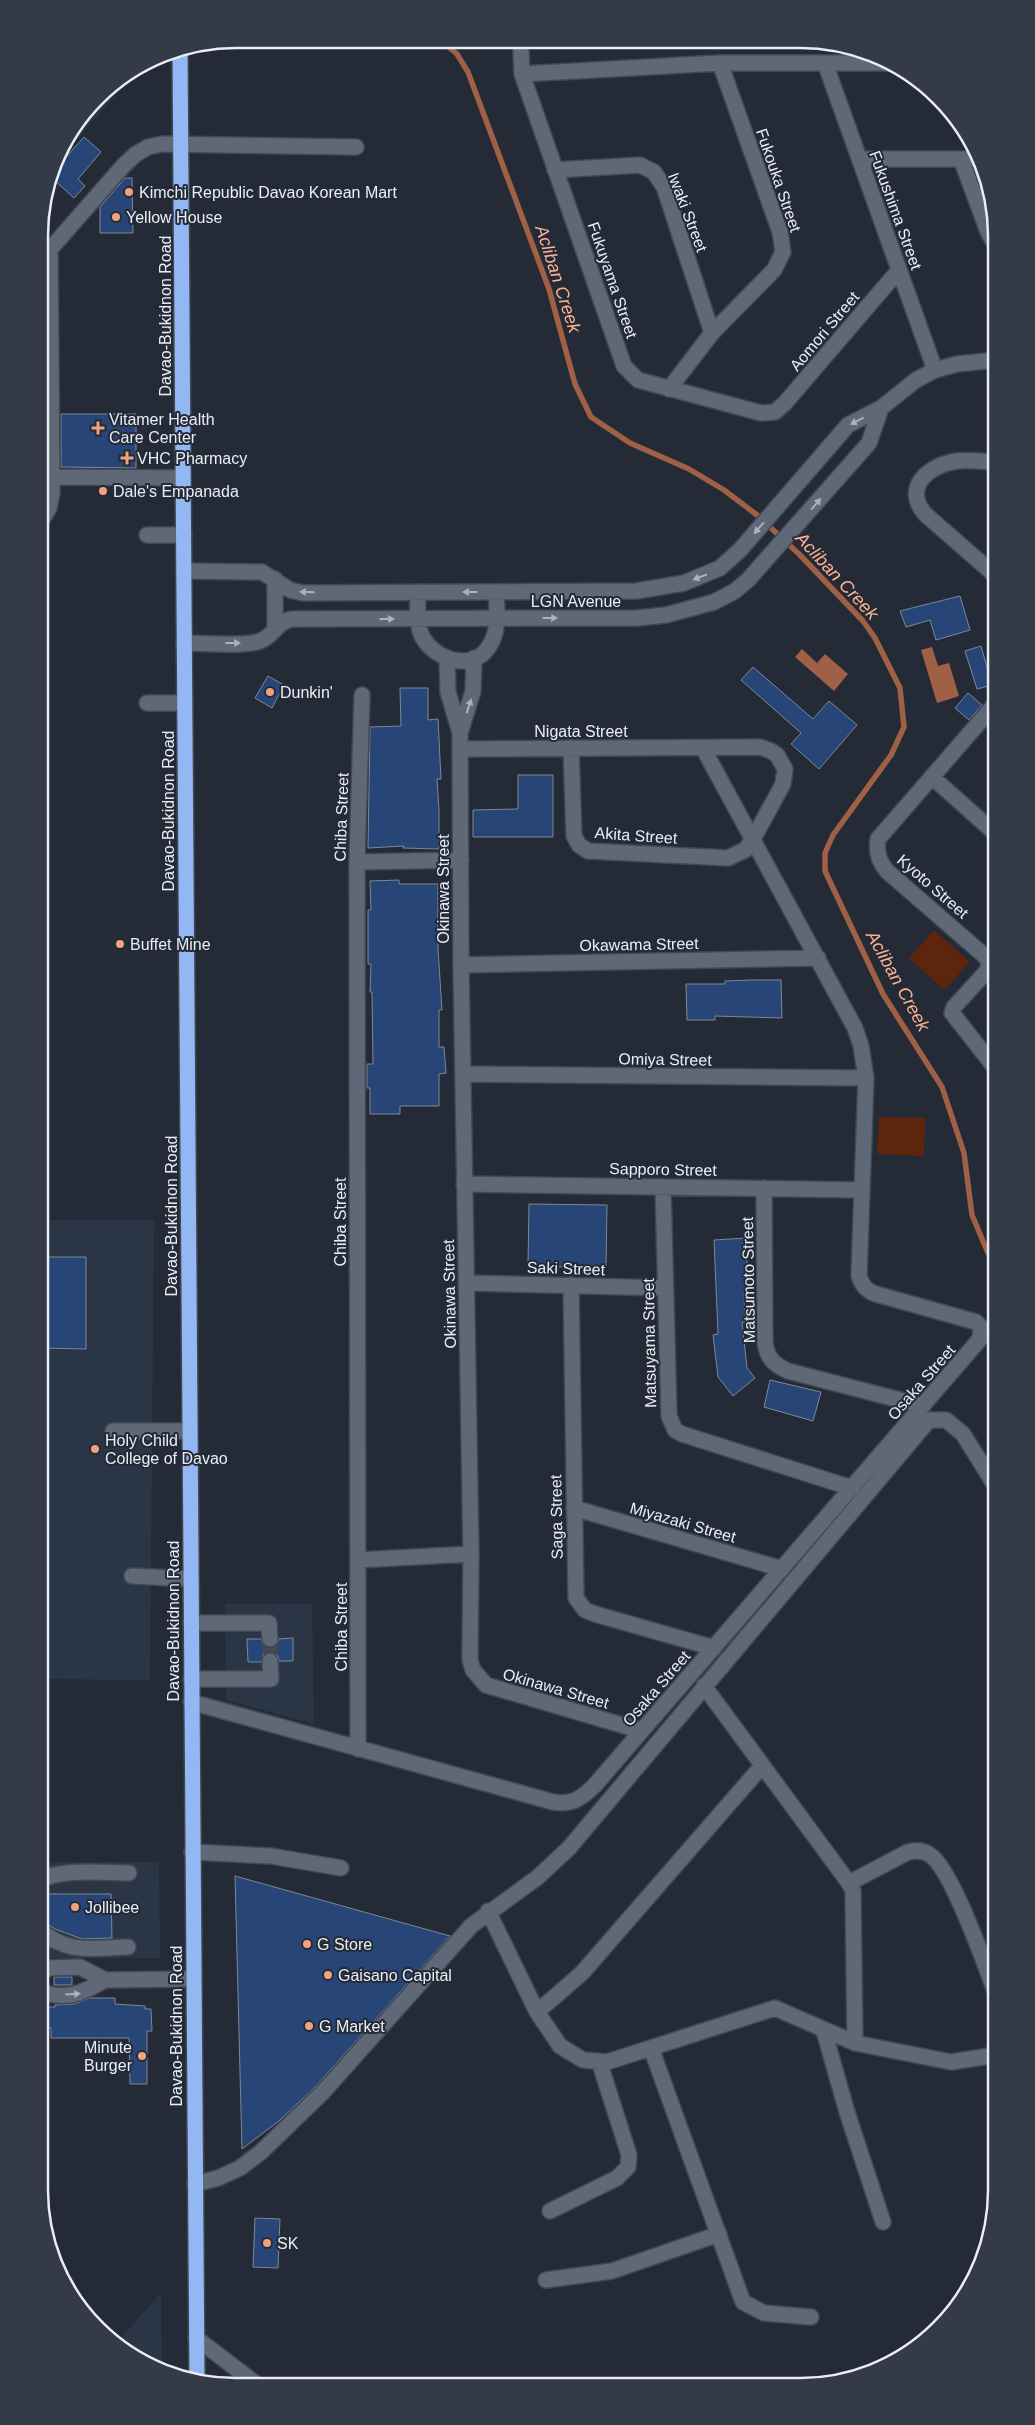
<svg xmlns="http://www.w3.org/2000/svg" width="1035" height="2425" viewBox="0 0 1035 2425" font-family="Arial,sans-serif">
<rect width="100%" height="100%" fill="#242b37"/>
<path fill="#2a3546" d="M 140,66 L 140,67 L 55,165 L 59,148 L 106,88 Z
M 39,1220 L 154,1220 L 150,1680 L 39,1679 Z
M 225,1604 L 312,1604 L 314,1724 L 226,1700 Z
M 39,1862 L 159,1862 L 160,1958 L 39,1958 Z
M 161,2293 L 162,2371 L 148,2366 L 116,2343 Z"/>
<path fill="#5d260c" d="M 934,930 L 970,962 L 944,990 L 909,958 Z
M 879,1117 L 925,1118 L 924,1156 L 877,1154 Z"/>
<path fill="#a06045" d="M 932,647 L 938,666 L 949,663 L 959,696 L 937,703 L 921,650 Z
M 802,649 L 817,663 L 825,654 L 848,674 L 834,691 L 795,657 Z"/>
<g fill="none" stroke-linecap="round" stroke-linejoin="round">
<path stroke="#a06045" stroke-width="5.5" d="M 440,40 L 457,54 L 468,72 L 549,289 L 575,384 L 591,417 L 630,443 L 689,469 L 724,490 L 757,515 L 799,554 L 863,621 L 875,638 L 900,688 L 904,727 L 891,755 L 833,835 L 825,853 L 825,871 L 883,994 L 942,1087 L 964,1153 L 972,1215 L 988,1253 L 996,1259"/>
</g>
<path fill="#274577" stroke="#7e8896" d="M 84,137 L 101,152 L 78,179 L 85,186 L 74,198 L 53,179 L 62,169 L 58,166 Z
M 125,178 L 132,178 L 133,233 L 100,233 L 100,207 Z
M 61,414 L 136,414 L 136,468 L 61,467 Z
M 960,596 L 970,630 L 936,640 L 930,620 L 906,627 L 900,611 Z
M 981,646 L 992,685 L 977,689 L 965,651 Z
M 753,667 L 813,719 L 829,701 L 857,725 L 819,769 L 791,744 L 801,733 L 741,680 Z
M 268,676 L 284,685 L 272,708 L 255,698 Z
M 400,688 L 428,688 L 428,720 L 438,719 L 441,779 L 437,779 L 439,810 L 439,849 L 403,848 L 404,846 L 368,848 L 370,727 L 401,726 Z
M 968,693 L 982,705 L 969,720 L 955,708 Z
M 518,775 L 553,775 L 553,837 L 473,837 L 473,810 L 518,809 Z
M 399,880 L 399,884 L 438,884 L 438,949 L 442,1010 L 439,1010 L 439,1047 L 444,1047 L 446,1073 L 439,1074 L 439,1106 L 400,1106 L 400,1114 L 370,1114 L 370,1088 L 367,1088 L 367,1064 L 373,1064 L 372,992 L 370,992 L 371,964 L 368,964 L 368,910 L 371,910 L 370,881 Z
M 752,980 L 781,980 L 782,1018 L 715,1016 L 715,1020 L 687,1020 L 686,984 L 725,984 L 725,981 Z
M 529,1204 L 607,1205 L 606,1268 L 528,1266 Z
M 746,1238 L 748,1293 L 744,1293 L 745,1322 L 742,1322 L 747,1368 L 755,1378 L 733,1396 L 718,1377 L 713,1335 L 718,1334 L 714,1240 Z
M 39,1257 L 86,1257 L 86,1349 L 39,1348 Z
M 770,1380 L 821,1392 L 813,1421 L 764,1407 Z
M 293,1638 L 293,1661 L 279,1661 L 278,1656 L 270,1652 L 264,1653 L 261,1662 L 248,1662 L 247,1639 L 261,1639 L 263,1645 L 270,1648 L 276,1646 L 279,1639 Z
M 235,1876 L 450,1936 L 316,2086 L 279,2121 L 242,2149 Z
M 39,1894 L 111,1894 L 112,1938 L 82,1939 L 55,1929 L 39,1919 Z
M 54,1977 L 72,1977 L 72,1985 L 54,1985 Z
M 90,1998 L 115,1998 L 115,2004 L 145,2006 L 145,2009 L 151,2009 L 152,2031 L 147,2031 L 147,2084 L 130,2084 L 129,2038 L 51,2038 L 51,2028 L 39,2028 L 39,2007 L 55,2007 L 55,2005 L 74,2004 Z
M 255,2218 L 280,2219 L 278,2268 L 253,2267 Z"/>
<g fill="none" stroke-linecap="round" stroke-linejoin="round">
<path stroke="#424854" stroke-width="15" stroke-dasharray="15 8" stroke-linecap="butt" d="M 270,1639 L 270,1661"/>
<defs>
<path id="minor" d="M 521,52 L 522,74 L 624,366 L 638,380 L 761,413 L 775,412 L 785,403 L 899,270
M 825,63 L 935,370
M 522,74 L 720,63 L 892,63
M 860,159 L 979,159
M 961,159 L 988,232 L 996,246
M 555,170 L 640,165 L 654,172 L 664,187 L 712,333
M 39,262 L 124,165 L 136,154 L 148,147 L 162,144 L 356,147
M 669,389 L 712,333 L 774,270 L 783,252 L 780,232 L 720,63
M 52,477 L 183,478
M 39,525 L 49,508 L 52,493 L 50,249
M 147,535 L 184,535
M 184,571 L 262,572 L 290,590 L 303,593 L 636,591 L 684,583 L 720,568 L 740,550 L 848,425 L 881,408 L 916,380 L 935,370 L 957,364 L 996,360
M 996,576 L 925,514 C 902,487 929,465 957,461 C 969,459 984,462 996,462
M 275,579 L 275,630
M 418,592 C 418,604 416,619 420,631 C 428,657 470,674 488,648 C 500,632 497,610 496,592
M 184,643 C 203,643 244,647 260,641 C 274,636 277,621 292,619 L 637,618 L 666,615 L 714,602 L 735,591 L 748,580 L 869,443 L 881,408
M 447,659 L 448,692 L 460,733 L 461,965 L 471,1554 L 470,1660 L 473,1670 L 486,1685 L 642,1731
M 147,703 L 184,703
M 460,733 L 473,691 L 474,658
M 460,749 L 760,747 L 771,751 L 777,755 L 785,769 L 783,784 L 753,839 L 745,850 L 728,858 L 588,851 L 579,845 L 574,836 L 571,748
M 932,777 L 996,834
M 357,862 L 461,860
M 461,965 L 818,958
M 996,1069 L 952,1013 L 954,1007 L 987,971 L 989,965 L 987,958 L 888,872 C 879,862 876,853 878,839 L 996,703
M 463,1074 L 866,1078
M 464,1184 L 862,1190
M 663,1187 L 669,1416 L 675,1430 L 682,1434 L 852,1488
M 764,1188 L 765,1342 C 767,1358 773,1364 788,1371 L 923,1406
M 466,1283 L 665,1288
M 571,1285 L 576,1598 L 585,1610 L 595,1614 L 714,1648
M 113,1431 L 190,1431
M 574,1508 L 782,1569
M 358,1560 L 471,1554
M 132,1576 L 191,1579
M 191,1623 L 269,1623 L 270,1639
M 191,1679 L 271,1679 L 270,1661
M 704,1686 L 849,1883 L 853,1891 L 855,2043
M 191,1702 L 553,1802 C 572,1805 581,1799 595,1785 L 980,1339 L 981,1327 L 976,1322 L 876,1294 C 867,1291 862,1286 859,1276 L 866,1078 L 861,1046 L 855,1028 L 703,748
M 358,1749 L 357,862 L 362,695
M 192,1852 L 271,1856 L 341,1868
M 39,1881 C 60,1868 104,1873 129,1873
M 849,1883 L 908,1852 C 916,1850 923,1850 930,1855 C 952,1869 985,1965 996,1994
M 488,1911 L 537,2012 L 560,2046 L 583,2060 L 607,2062 L 775,2008 L 855,2043 L 951,2062 L 996,2055
M 39,1929 C 67,1955 93,1948 128,1947
M 39,1973 L 49,1968 L 80,1967 L 105,1980 L 193,1979
M 39,1990 C 64,2002 83,1993 105,1980
M 537,2012 L 582,1973 L 762,1766
M 824,2031 L 847,2112 L 883,2222
M 651,2048 L 743,2302 L 764,2313 L 811,2317
M 195,2184 L 218,2178 L 240,2168 L 261,2152 L 323,2092 L 471,1926 L 538,1877 L 569,1848 L 929,1420 L 946,1420 L 963,1434 L 996,1487
M 550,2211 L 617,2178 L 628,2167 L 629,2155 L 599,2061
M 546,2280 L 612,2271 L 719,2234
M 196,2338 L 255,2383"/>
<path id="highway" d="M 180,50 L 197,2382"/>
</defs>
<use href="#minor" stroke="#424852" stroke-width="18"/>
<use href="#highway" stroke="#424852" stroke-width="18"/>
<use href="#minor" stroke="#5f6876" stroke-width="15"/>
<use href="#highway" stroke="#92b7f2" stroke-width="15"/>
</g>
<defs><path id="oneway-solid" d="M-6-.8H1V-3.2L6.5 0L1 3.2V.8H-6Z" transform="scale(1.25)"/></defs>
<g fill="#abb2bc">
<use href="#oneway-solid" transform="translate(857 421) rotate(153)"/>
<use href="#oneway-solid" transform="translate(816 504) rotate(-49)"/>
<use href="#oneway-solid" transform="translate(759 528) rotate(131)"/>
<use href="#oneway-solid" transform="translate(700 577) rotate(159)"/>
<use href="#oneway-solid" transform="translate(307 592) rotate(-178)"/>
<use href="#oneway-solid" transform="translate(470 592) rotate(180)"/>
<use href="#oneway-solid" transform="translate(550 618)"/>
<use href="#oneway-solid" transform="translate(387 619)"/>
<use href="#oneway-solid" transform="translate(233 643)"/>
<use href="#oneway-solid" transform="translate(469 706) rotate(-72)"/>
<use href="#oneway-solid" transform="translate(73 1994) rotate(-4)"/>
</g>
<g fill="#f2a17e" stroke="#242b37" stroke-width="2">
<circle cx="129" cy="192" r="5"/>
<circle cx="116" cy="217" r="5"/>
<path d="M95.5 420.5h5v5h5v5h-5v5h-5v-5h-5v-5h5z"/>
<path d="M124.5 450.5h5v5h5v5h-5v5h-5v-5h-5v-5h5z"/>
<circle cx="103" cy="491" r="5"/>
<circle cx="270" cy="692" r="5"/>
<circle cx="120" cy="944" r="5"/>
<circle cx="95" cy="1449" r="5"/>
<circle cx="75" cy="1907" r="5"/>
<circle cx="307" cy="1944" r="5"/>
<circle cx="328" cy="1975" r="5"/>
<circle cx="309" cy="2026" r="5"/>
<circle cx="142" cy="2056" r="5"/>
<circle cx="267" cy="2243" r="5"/>
</g>
<g text-anchor="middle" stroke-width="4" stroke-linejoin="round" paint-order="stroke">
<g font-size="16" fill="#e9eef6" stroke="#242b37">
<text transform="translate(779 180) rotate(71)" y="6">Fukouka Street</text>
<text transform="translate(896 210) rotate(70)" y="6">Fukushima Street</text>
<text transform="translate(688 212) rotate(69)" y="6">Iwaki Street</text>
<text transform="translate(613 280) rotate(71)" y="6">Fukuyama Street</text>
<text transform="translate(165 316) rotate(-90)" y="6">Davao-Bukidnon Road</text>
<text transform="translate(824 331) rotate(-50)" y="6">Aomori Street</text>
<text x="576" y="607">LGN Avenue</text>
<text x="581" y="737">Nigata Street</text>
<text transform="translate(168 811) rotate(-90)" y="6">Davao-Bukidnon Road</text>
<text transform="translate(341 817) rotate(-88)" y="6">Chiba Street</text>
<text transform="translate(636 835) rotate(4)" y="6">Akita Street</text>
<text transform="translate(933 886) rotate(41)" y="6">Kyoto Street</text>
<text transform="translate(443 889) rotate(-90)" y="6">Okinawa Street</text>
<text transform="translate(639 944) rotate(-1)" y="6">Okawama Street</text>
<text transform="translate(665 1059) rotate(1)" y="6">Omiya Street</text>
<text transform="translate(663 1169) rotate(1)" y="6">Sapporo Street</text>
<text transform="translate(171 1216) rotate(-90)" y="6">Davao-Bukidnon Road</text>
<text transform="translate(340 1222) rotate(-90)" y="6">Chiba Street</text>
<text transform="translate(566 1268) rotate(2)" y="6">Saki Street</text>
<text transform="translate(748 1280) rotate(-91)" y="6">Matsumoto Street</text>
<text transform="translate(449 1294) rotate(-91)" y="6">Okinawa Street</text>
<text transform="translate(649 1343) rotate(-91)" y="6">Matsuyama Street</text>
<text transform="translate(921 1382) rotate(-49)" y="6">Osaka Street</text>
<text transform="translate(556 1517) rotate(-91)" y="6">Saga Street</text>
<text transform="translate(683 1522) rotate(16)" y="6">Miyazaki Street</text>
<text transform="translate(173 1621) rotate(-90)" y="6">Davao-Bukidnon Road</text>
<text transform="translate(341 1627) rotate(-90)" y="6">Chiba Street</text>
<text transform="translate(556 1688) rotate(16)" y="6">Okinawa Street</text>
<text transform="translate(656 1688) rotate(-49)" y="6">Osaka Street</text>
<text transform="translate(176 2026) rotate(-90)" y="6">Davao-Bukidnon Road</text>
</g>
<g font-size="16" fill="#e9eef6" stroke="#242b37" text-anchor="start">
<text x="139" y="198">Kimchi Republic Davao Korean Mart</text>
<text x="126" y="223">Yellow House</text>
<text x="109" y="425">Vitamer Health<tspan x="109" dy="18">Care Center</tspan></text>
<text x="137" y="464">VHC Pharmacy</text>
<text x="113" y="497">Dale's Empanada</text>
<text x="280" y="698">Dunkin'</text>
<text x="130" y="950">Buffet Mine</text>
<text x="105" y="1446">Holy Child<tspan x="105" dy="18">College of Davao</tspan></text>
<text x="85" y="1913">Jollibee</text>
<text x="317" y="1950">G Store</text>
<text x="338" y="1981">Gaisano Capital</text>
<text x="319" y="2032">G Market</text>
<text x="132" y="2053" text-anchor="end">Minute<tspan x="132" dy="18">Burger</tspan></text>
<text x="277" y="2249">SK</text>
</g>
<g font-size="18" font-style="italic" fill="#fdb292" stroke="#242b37">
<text transform="translate(558 279) rotate(72)" y="6">Acliban Creek</text>
<text transform="translate(837 576) rotate(47)" y="6">Acliban Creek</text>
<text transform="translate(898 981) rotate(61)" y="6">Acliban Creek</text>
</g>
</g>
<path d="M0 0H1035V2425H0ZM236 48H800A188 188 0 0 1 988 236V2190A188 188 0 0 1 800 2378H236A188 188 0 0 1 48 2190V236A188 188 0 0 1 236 48Z" fill="#343b46" fill-rule="evenodd"/>
<path fill="none" stroke="#e9eef6" stroke-width="2.5" d="M236 48H800A188 188 0 0 1 988 236V2190A188 188 0 0 1 800 2378H236A188 188 0 0 1 48 2190V236A188 188 0 0 1 236 48Z"/>
</svg>
